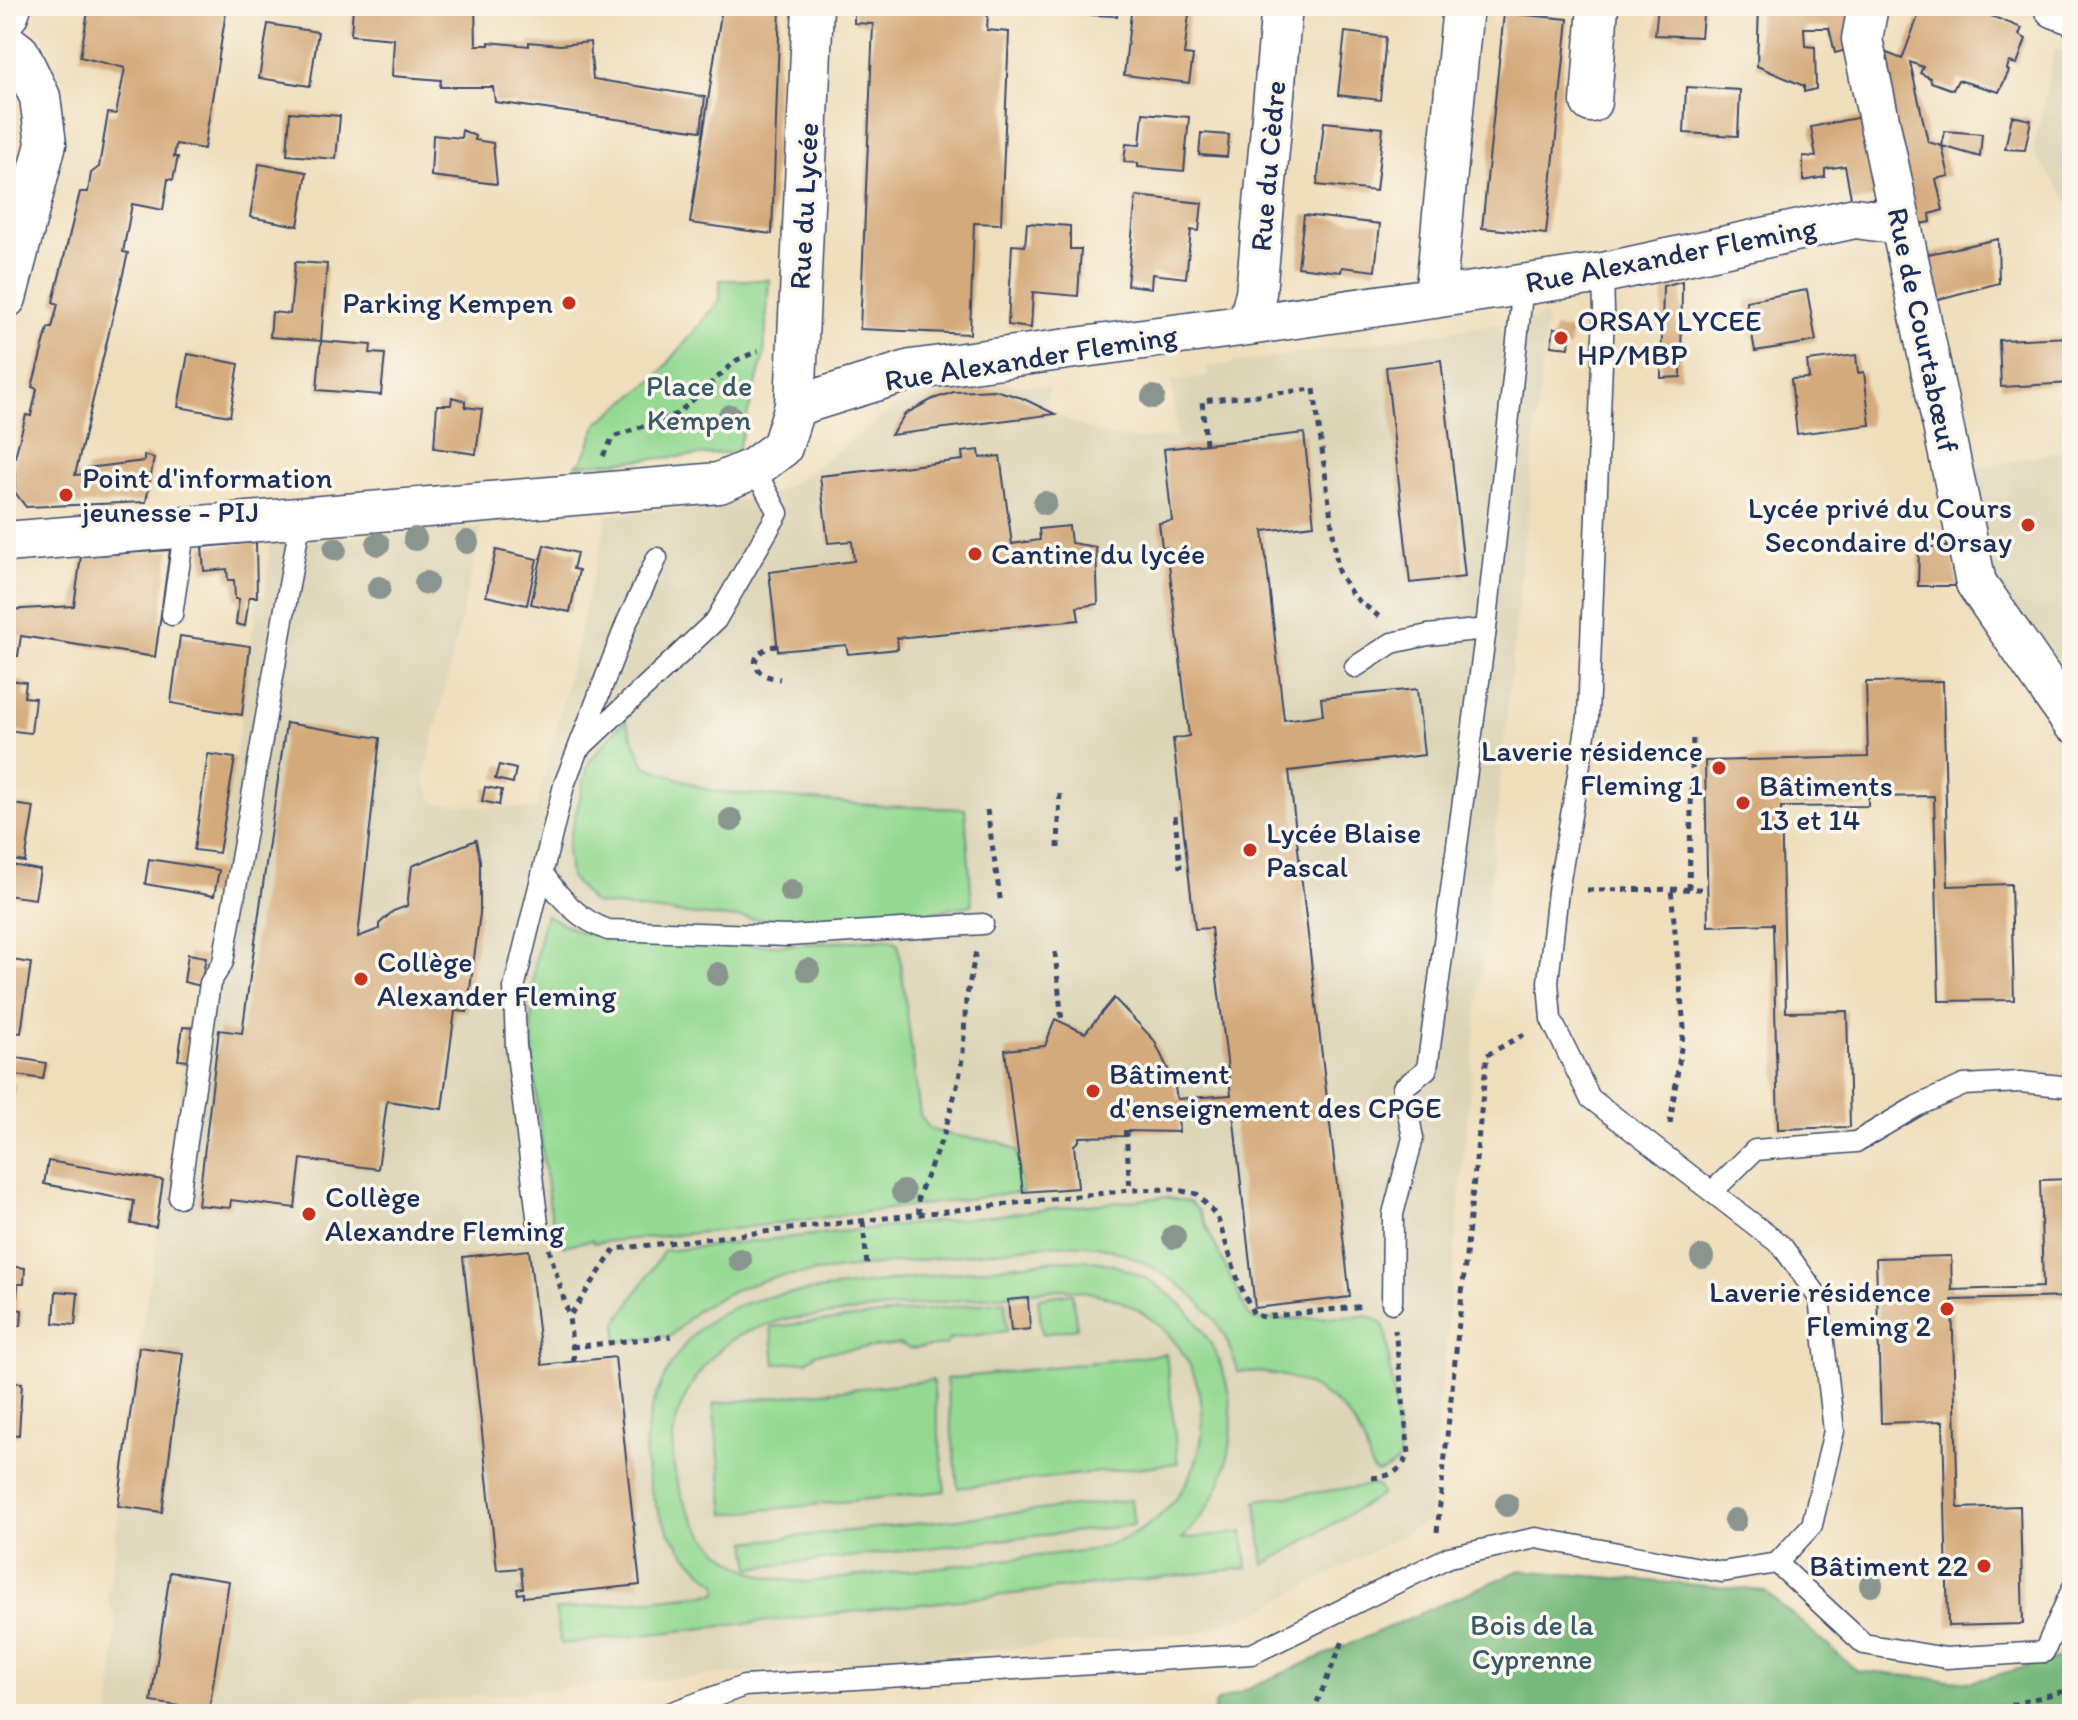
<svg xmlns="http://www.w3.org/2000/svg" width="2078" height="1720" viewBox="0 0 2078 1720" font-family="Itim,sans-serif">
<rect width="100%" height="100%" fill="#fbf7ec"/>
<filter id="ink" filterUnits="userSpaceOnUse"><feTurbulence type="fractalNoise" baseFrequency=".0125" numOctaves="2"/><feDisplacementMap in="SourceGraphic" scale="16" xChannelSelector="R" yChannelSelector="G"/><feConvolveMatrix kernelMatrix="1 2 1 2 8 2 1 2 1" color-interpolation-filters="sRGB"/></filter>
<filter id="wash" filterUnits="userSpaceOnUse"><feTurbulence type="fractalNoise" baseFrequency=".006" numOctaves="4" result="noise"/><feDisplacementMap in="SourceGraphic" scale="32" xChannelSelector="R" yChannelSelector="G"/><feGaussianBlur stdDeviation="1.8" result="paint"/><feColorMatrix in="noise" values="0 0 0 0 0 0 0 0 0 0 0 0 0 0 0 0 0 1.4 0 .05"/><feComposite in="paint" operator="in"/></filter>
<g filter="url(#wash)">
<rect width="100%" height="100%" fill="#efdebc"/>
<path fill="#dcd4b6" d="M 2055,49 L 2072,54 L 2072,206 L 2033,152 Z
M 1547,316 L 1480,984 L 1429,1521 L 1264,1609 L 1202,1632 L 409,1702 L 407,1714 L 111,1714 L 116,1619 L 108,1600 L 139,1347 L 242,715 L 250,646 L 259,596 L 265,596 L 270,544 L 482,527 L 424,780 L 435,803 L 536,809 L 608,515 L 692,508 L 754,498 L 777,491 L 800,479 L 896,407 L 953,389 L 995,384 L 1050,387 L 1045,406 L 1071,422 L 1093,431 L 1107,436 L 1137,439 L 1177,436 L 1172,381 L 1208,376 L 1207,367 L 1499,324 L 1504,335 L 1519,333 L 1528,319 Z
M 2072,449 L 2072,691 L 1996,580 L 1971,469 Z"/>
<path fill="#94d992" stroke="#588478" stroke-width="2" fill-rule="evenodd" d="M 720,280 L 769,280 L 764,356 L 737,452 L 576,465 L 583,459 L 598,423 L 656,378 L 720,300 Z
M 625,719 L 645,766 L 711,791 L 883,806 L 965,809 L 972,905 C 950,908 928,914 905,916 C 802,926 696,917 593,903 L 570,877 L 567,849 L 589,762 Z
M 546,915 L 581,933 L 647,941 L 715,945 L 786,945 L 888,939 L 898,943 L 920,1115 L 930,1129 L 944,1134 L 1000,1142 L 1017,1151 L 1023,1192 L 726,1230 L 593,1243 L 592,1240 L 563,1246 L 556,1240 C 548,1203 544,1166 540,1129 C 532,1058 524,984 546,915 Z
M 1164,1197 L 1190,1202 L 1199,1211 L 1248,1314 L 1254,1320 L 1369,1316 C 1381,1321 1385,1325 1387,1338 L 1400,1456 C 1395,1467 1389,1470 1377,1473 L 1371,1469 C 1361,1403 1301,1369 1238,1372 C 1234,1360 1230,1348 1225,1337 C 1203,1293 1142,1254 1095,1246 C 1083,1244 1069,1245 1057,1244 L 774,1277 L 734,1290 L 697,1310 L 671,1336 L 617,1342 L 617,1322 L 664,1251 Z
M 1057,1260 C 1069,1261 1082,1259 1094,1261 C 1198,1277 1262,1393 1217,1490 C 1209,1509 1196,1524 1182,1539 L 1243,1532 L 1247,1568 L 561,1644 L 555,1610 L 717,1593 L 717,1584 C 650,1530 625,1457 664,1378 C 674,1357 691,1334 709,1321 C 730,1306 754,1300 777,1295 ZM 1060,1289 C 1233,1296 1255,1510 1091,1550 L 807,1582 C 790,1581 774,1579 759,1574 C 702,1554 662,1485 675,1426 C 683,1394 701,1365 726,1344 C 741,1332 764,1326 782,1320 Z
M 1072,1293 L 1077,1328 L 1042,1334 L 1038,1298 Z
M 1005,1301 L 1007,1331 L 950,1339 L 946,1345 L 910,1349 L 900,1344 L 817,1353 L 807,1361 L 775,1364 L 771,1327 Z
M 1166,1354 L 1178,1463 L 958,1488 L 946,1379 Z
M 933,1380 L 945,1491 L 725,1514 L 713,1404 Z
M 1373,1485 L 1379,1488 L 1381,1495 L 1264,1565 L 1256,1500 Z
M 1131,1500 L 1134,1525 L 751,1568 L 747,1542 Z"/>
<path fill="#77b97c" stroke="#49746d" stroke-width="2" d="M 1520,1570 L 1765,1591 L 1857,1671 L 1971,1682 L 2070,1655 L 2072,1652 L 2072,1714 L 1213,1714 L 1216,1702 Z"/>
<g id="blocks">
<path fill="#d4aa7c" d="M 89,6 L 227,6 L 204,149 L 176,144 L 174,157 L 178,157 L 173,180 L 168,179 L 163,210 L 132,204 L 123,252 L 128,253 L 75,475 L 86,474 L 87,468 L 144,461 L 144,455 L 154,458 L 146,502 L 26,507 L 14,491 L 16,475 L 11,472 L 26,415 L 31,416 L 37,389 L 32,387 L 48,328 L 52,328 L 58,304 L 53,302 L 80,192 L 88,192 L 91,173 L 99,167 L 108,113 L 116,114 L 125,68 L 80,57 Z
M 353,6 L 475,6 L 476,45 L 489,45 L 489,42 L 529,46 L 529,42 L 560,45 L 590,42 L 593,79 L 705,97 L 701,131 L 495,102 L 493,87 L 440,87 L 441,80 L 392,76 L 394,39 L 351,35 Z
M 586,6 L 653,6 L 653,8 L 587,18 Z
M 722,6 L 780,6 L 772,234 L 690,223 Z
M 854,6 L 1190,6 L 1184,55 L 1193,56 L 1189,83 L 1124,75 L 1131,13 L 1117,12 L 1117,16 L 988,11 L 987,30 L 1009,32 L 1001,224 L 974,223 L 970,334 L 860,329 L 873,24 L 854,23 Z
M 1658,6 L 1704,6 L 1701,37 L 1655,35 Z
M 1759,6 L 1851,6 L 1854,48 L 1835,53 L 1829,28 L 1804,28 L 1805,46 L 1815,47 L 1816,89 L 1804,92 L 1804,86 L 1757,66 Z
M 1922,6 L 1966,6 L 2022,28 L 2019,35 L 2026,39 L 2017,64 L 2009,62 L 2007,69 L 2009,71 L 1999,92 L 1958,80 L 1953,90 L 1931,82 L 1930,78 L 1920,73 L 1923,67 L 1910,62 L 1928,142 L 1942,146 L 1949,176 L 1936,179 L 1943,210 L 1930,214 L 1931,222 L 1915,225 L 1874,48 L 1902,59 Z
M 1504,13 L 1568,19 L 1546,234 L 1482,228 Z
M 268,24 L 318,32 L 310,86 L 259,78 Z
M 1345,32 L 1386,37 L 1380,100 L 1338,95 Z
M 1686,87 L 1740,90 L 1738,136 L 1684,133 Z
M 290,112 L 340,116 L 336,159 L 287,155 Z
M 1143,113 L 1189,117 L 1184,171 L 1138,167 L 1138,163 L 1124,162 L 1126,144 L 1140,145 Z
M 1866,116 L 1885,196 L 1852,203 L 1845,166 L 1825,169 L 1825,177 L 1803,181 L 1803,156 L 1816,157 L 1811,127 Z
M 2012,116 L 2031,120 L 2025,150 L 2005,149 Z
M 1324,122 L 1383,128 L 1376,191 L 1317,185 Z
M 462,130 L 475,136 L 475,140 L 493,143 L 497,184 L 431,176 L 433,135 L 461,138 Z
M 1945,131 L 1982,134 L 1980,157 L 1942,146 Z
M 1201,133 L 1229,135 L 1227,157 L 1199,155 Z
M 259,164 L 307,172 L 298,226 L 250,217 Z
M 1136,196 L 1202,203 L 1199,231 L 1191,230 L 1186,278 L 1152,274 L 1151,288 L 1127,285 Z
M 1304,215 L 1380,224 L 1375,271 L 1342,267 L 1341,272 L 1298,267 Z
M 1027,223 L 1070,226 L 1070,249 L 1081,249 L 1078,296 L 1033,292 L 1031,328 L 1008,325 L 1012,245 L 1025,246 Z
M 1998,239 L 1999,283 L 1928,302 L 1924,255 Z
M 295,262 L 327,264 L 321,341 L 270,337 L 272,312 L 290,314 Z
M 1682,281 L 1681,377 L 1661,378 L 1663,286 Z
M 1807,290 L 1816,341 L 1755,351 L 1746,301 Z
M 1554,328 L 1571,330 L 1569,348 L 1551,346 Z
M 2072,337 L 2072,383 L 2001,387 L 1999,340 Z
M 321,341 L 371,345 L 370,353 L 385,354 L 381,395 L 317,390 Z
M 188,354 L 239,364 L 230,416 L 178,407 Z
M 1856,355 L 1858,373 L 1864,372 L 1870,425 L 1797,434 L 1791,379 L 1809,378 L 1807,361 Z
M 1441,360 L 1465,577 L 1410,583 L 1386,367 Z
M 995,390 L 1022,398 L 1055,414 L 891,435 L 905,414 L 933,399 L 954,392 Z
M 452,397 L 465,401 L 465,407 L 482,409 L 476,454 L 434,448 L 437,405 L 451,405 Z
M 1304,433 L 1314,525 L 1263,531 L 1284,720 L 1323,715 L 1321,698 L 1417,689 L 1424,755 L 1289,771 L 1350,1297 L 1255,1308 L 1233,1113 L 1178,1117 L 1179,1132 L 1124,1131 L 1124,1136 L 1079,1137 L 1079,1141 L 1074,1145 L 1078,1188 L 1023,1192 L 1005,1050 L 1045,1046 L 1055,1019 L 1085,1033 L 1114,998 L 1154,1040 L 1174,1082 L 1177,1099 L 1231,1095 L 1211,928 L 1195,929 L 1173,739 L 1189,736 L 1167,547 L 1162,547 L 1159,523 L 1172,521 L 1164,449 Z
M 979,450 L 980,458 L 1000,456 L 1012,544 L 1040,540 L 1039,529 L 1069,526 L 1071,543 L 1096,547 L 1098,604 L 1077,607 L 1079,620 L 897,638 L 898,649 L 848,654 L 846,645 L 778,651 L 769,572 L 854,561 L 852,541 L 828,543 L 820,476 L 963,460 L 962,452 Z
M 256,542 L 257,597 L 249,597 L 245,626 L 236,624 L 239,599 L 235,599 L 234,580 L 228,580 L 227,569 L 204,571 L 202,547 Z
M 544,545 L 577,553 L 573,569 L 579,570 L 570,612 L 531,604 Z
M 1919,547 L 1951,547 L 1958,586 L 1918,586 Z
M 170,550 L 155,657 L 21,636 L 18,656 L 12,656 L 9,680 L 26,682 L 24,697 L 35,698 L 31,733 L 6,730 L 6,610 L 74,606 L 81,556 Z
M 496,550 L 537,559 L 527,605 L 486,596 Z
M 180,636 L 250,646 L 242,715 L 171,703 Z
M 1943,681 L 1948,886 L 2011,884 L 2014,1000 L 1939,1001 L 1934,796 L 1868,797 L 1868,806 L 1781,807 L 1786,1012 L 1847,1011 L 1850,1127 L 1778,1129 L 1773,924 L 1708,926 L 1705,761 L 1868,757 L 1866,682 Z
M 286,723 L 380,738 L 358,937 L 379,929 L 379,924 L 393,911 L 407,906 L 412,866 L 476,840 L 480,861 L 480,913 L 467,1012 L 455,1011 L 442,1109 L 387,1101 L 378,1169 L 301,1159 L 295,1208 L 231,1200 L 230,1208 L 198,1205 L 219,1030 L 242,1033 Z
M 208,754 L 235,758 L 219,853 L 194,850 Z
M 499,765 L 516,769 L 513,783 L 495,779 Z
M 485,787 L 502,790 L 499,805 L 482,801 Z
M 6,803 L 34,807 L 25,862 L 6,859 Z
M 149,859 L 219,870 L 214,896 L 145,884 Z
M 6,864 L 40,870 L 35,899 L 6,895 Z
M 188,954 L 206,957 L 201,986 L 184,982 Z
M 6,959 L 31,963 L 21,1033 L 6,1031 Z
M 183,1027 L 196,1028 L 191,1061 L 178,1060 Z
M 13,1057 L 46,1063 L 43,1079 L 10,1074 Z
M 6,1083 L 15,1084 L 8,1128 L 6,1128 Z
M 48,1161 L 163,1180 L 156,1227 L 131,1224 L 134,1201 L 44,1184 Z
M 2072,1179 L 2072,1297 L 1952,1300 L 1958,1508 L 2020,1506 L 2023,1624 L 1948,1626 L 1943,1421 L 1881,1423 L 1876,1258 L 1951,1256 L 1952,1290 L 2043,1287 L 2040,1180 Z
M 529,1250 L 542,1365 L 615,1357 L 640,1585 L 524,1597 L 524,1593 L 518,1594 L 517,1589 L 523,1588 L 521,1568 L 497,1570 L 463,1257 Z
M 6,1266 L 25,1268 L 24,1284 L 18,1284 L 16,1309 L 22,1310 L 21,1326 L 6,1325 Z
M 56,1291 L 78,1293 L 75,1325 L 54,1323 Z
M 1028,1298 L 1030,1329 L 1011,1331 L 1008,1300 Z
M 139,1347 L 183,1353 L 162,1512 L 118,1506 Z
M 6,1382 L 22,1383 L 19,1435 L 6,1434 Z
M 170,1572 L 229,1581 L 209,1710 L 151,1702 Z"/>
</g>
</g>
<g filter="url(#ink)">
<use href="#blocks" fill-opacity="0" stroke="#3b496c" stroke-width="2"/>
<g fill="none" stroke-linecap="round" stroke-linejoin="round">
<defs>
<path id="service" d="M 172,615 L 185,526
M 1355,667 L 1392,643 L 1428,635 L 1486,629
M 581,747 L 716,620 L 778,513 L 754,468
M 543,874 C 562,900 578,919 608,930 L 787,936 L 983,924
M 1712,1192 L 1755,1150 L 1856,1142 L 1917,1106 L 1964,1085 L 2020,1082 L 2072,1087
M 179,1197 L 210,983 L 223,962 L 301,517
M 538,1224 L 516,1046 L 514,988 L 564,785 L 627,622 L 657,558
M 1392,1303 L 1393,1214 L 1413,1138 L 1403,1088 L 1427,1069 L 1486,629 L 1523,285
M 1777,1563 L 1864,1644 L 1946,1658 L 2044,1652 L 2072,1589
M 667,1714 L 744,1686 L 1252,1654 L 1449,1557 L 1536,1538 L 1722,1572 L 1777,1563 L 1812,1525 L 1834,1431 L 1819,1298 L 1782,1246 L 1590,1098 L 1551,1019 L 1548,982 L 1558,891 L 1588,717 L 1604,312 L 1603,273"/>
<path id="minor" d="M 1868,6 L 1862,39 L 1976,583 L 2072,722
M 6,43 L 19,53 L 40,97 L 46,144 L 6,298
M 1591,102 L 1598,6
M 1435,298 L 1463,6
M 1248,325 L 1256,293 L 1282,6
M 795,406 L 813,6
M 6,542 L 719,483 L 754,468 L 782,447 L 795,406 L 911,370 L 1248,325 L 1603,273 L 1855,218 L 1900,224"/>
<path id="secondary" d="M 2056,6 L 2072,12
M 6,14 L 9,6"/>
</defs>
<use href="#service" stroke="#3b496c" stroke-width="23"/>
<use href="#minor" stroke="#3b496c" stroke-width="43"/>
<use href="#secondary" stroke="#3b496c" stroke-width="47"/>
<path stroke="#3b496c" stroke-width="5" stroke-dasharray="6 6" stroke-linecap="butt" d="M 1206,444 L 1202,401 L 1314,389 L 1338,571 L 1353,596 L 1382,619
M 603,456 L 613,437 L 677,414 L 737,360 L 758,351
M 777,646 C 764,646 747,659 760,672 C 765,677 774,678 780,679
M 987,810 L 1001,904
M 1175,816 L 1180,868
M 1058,848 L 1060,793
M 1689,889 L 1693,733
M 1587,890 L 1708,889
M 1055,952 L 1062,1022
M 1670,1124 L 1684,1028 L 1671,889
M 1126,1131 L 1130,1190
M 919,1214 L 918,1197 L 944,1134 L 959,1079 L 963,1052 L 966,1000 L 976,951
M 863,1222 L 867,1266
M 549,1249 L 569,1316
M 572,1347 L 671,1336
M 574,1361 L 569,1317 L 615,1249 L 1130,1190 L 1172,1189 L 1197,1194 L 1217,1216 L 1239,1283 L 1254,1315 L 1264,1317 L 1365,1306
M 1372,1478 C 1392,1476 1400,1472 1409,1454 L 1395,1330
M 1437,1532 L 1487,1055 L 1528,1032
M 1312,1714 L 1343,1641
M 1976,1714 L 2072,1689"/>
<use href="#service" stroke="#fff" stroke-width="20"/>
<use href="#minor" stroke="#fff" stroke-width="40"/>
<use href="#secondary" stroke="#fff" stroke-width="44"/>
</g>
<g fill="#8b958f">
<circle cx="1153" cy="397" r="12"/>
<circle cx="730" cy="416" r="12"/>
<circle cx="1045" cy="503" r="12"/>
<circle cx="415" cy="539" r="12"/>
<circle cx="467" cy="542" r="12"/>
<circle cx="378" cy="544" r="12"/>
<circle cx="335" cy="549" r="12"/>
<circle cx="426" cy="583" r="12"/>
<circle cx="379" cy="588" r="12"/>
<circle cx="731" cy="820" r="12"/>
<circle cx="791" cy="891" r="12"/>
<circle cx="808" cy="970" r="12"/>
<circle cx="718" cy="974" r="12"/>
<circle cx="903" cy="1192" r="12"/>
<circle cx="1174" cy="1237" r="12"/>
<circle cx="1702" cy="1257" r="12"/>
<circle cx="740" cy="1260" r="12"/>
<circle cx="1507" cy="1505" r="12"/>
<circle cx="1735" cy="1520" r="12"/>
<circle cx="1871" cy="1585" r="12"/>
</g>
</g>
<g fill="#c8321e" stroke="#fbf7ec" stroke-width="3">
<circle cx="569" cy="303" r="8"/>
<circle cx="1561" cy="338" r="8"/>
<circle cx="66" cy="495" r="8"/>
<circle cx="2028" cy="525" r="8"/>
<circle cx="975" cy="554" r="8"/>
<circle cx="1719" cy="768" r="8"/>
<circle cx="1743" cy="803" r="8"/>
<circle cx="1250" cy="850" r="8"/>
<circle cx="361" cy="979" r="8"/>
<circle cx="1093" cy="1091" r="8"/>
<circle cx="309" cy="1214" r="8"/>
<circle cx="1947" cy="1309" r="8"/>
<circle cx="1984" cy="1566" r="8"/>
</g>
<g text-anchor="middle" stroke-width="7" stroke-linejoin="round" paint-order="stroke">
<g font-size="30" fill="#1b2f5e" stroke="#fbf7ec">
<text transform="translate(1268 166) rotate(-85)" y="10">Rue du Cèdre</text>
<text transform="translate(804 206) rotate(-87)" y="10">Rue du Lycée</text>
<text transform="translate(1671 255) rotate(-11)" y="10">Rue Alexander Fleming</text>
<text transform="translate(1923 330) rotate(78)" y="10">Rue de Courtabœuf</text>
<text transform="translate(1031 358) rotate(-9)" y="10">Rue Alexander Fleming</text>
</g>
<g font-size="30" fill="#1b2f5e" stroke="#fbf7ec" text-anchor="start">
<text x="553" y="313" text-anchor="end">Parking Kempen</text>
<text x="1577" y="331">ORSAY LYCEE<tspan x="1577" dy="34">HP/MBP</tspan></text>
<text x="82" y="488">Point d'information<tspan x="82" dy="34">jeunesse - PIJ</tspan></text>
<text x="2012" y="518" text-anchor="end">Lycée privé du Cours<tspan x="2012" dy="34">Secondaire d'Orsay</tspan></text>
<text x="991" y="564">Cantine du lycée</text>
<text x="1703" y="761" text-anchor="end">Laverie résidence<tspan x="1703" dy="34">Fleming 1</tspan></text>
<text x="1759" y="796">Bâtiments<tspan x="1759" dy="34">13 et 14</tspan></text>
<text x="1266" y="843">Lycée Blaise<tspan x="1266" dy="34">Pascal</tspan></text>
<text x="377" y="972">Collège<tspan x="377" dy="34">Alexander Fleming</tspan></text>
<text x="1109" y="1084">Bâtiment<tspan x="1109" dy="34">d'enseignement des CPGE</tspan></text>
<text x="325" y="1207">Collège<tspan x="325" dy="34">Alexandre Fleming</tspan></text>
<text x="1931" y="1302" text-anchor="end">Laverie résidence<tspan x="1931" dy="34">Fleming 2</tspan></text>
<text x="1968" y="1576" text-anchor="end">Bâtiment 22</text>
</g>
<g font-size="30" fill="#395a6b" stroke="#fbf7ec">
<text x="699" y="396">Place de<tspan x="699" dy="34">Kempen</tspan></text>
<text x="1532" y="1635">Bois de la<tspan x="1532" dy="34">Cyprenne</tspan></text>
</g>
</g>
<rect width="2078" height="1720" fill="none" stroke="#fbf7ec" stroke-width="32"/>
</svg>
